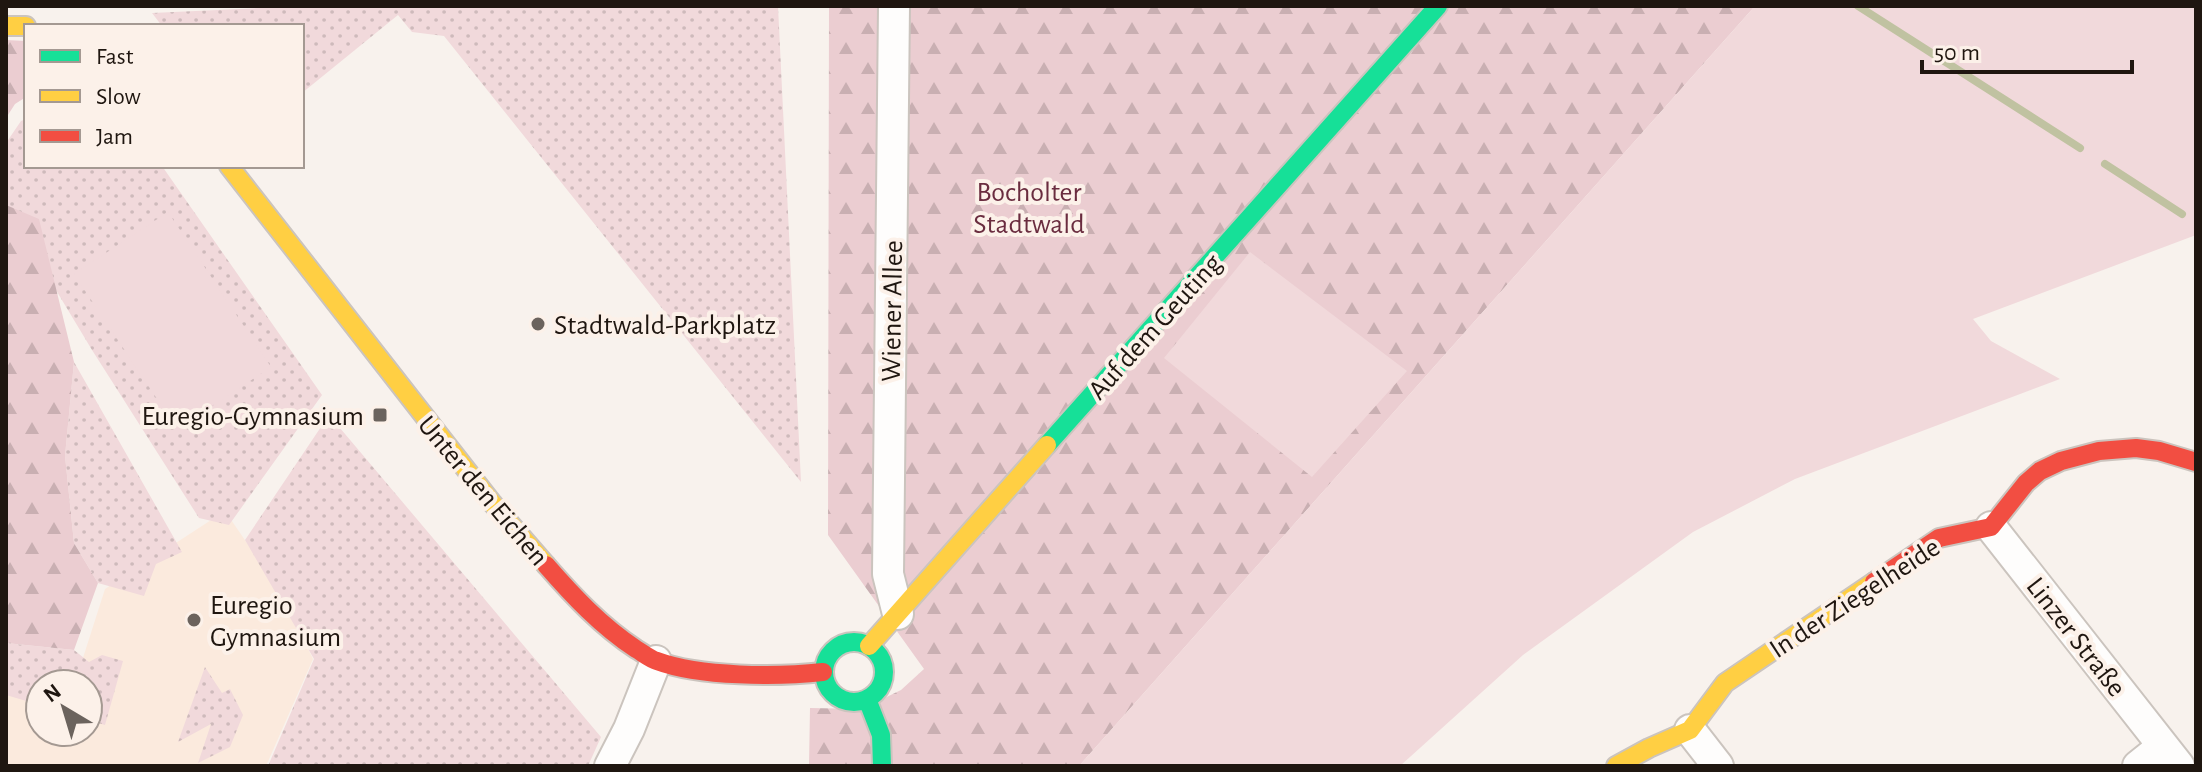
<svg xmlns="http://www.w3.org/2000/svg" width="2202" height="772" viewBox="0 0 2202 772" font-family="'Alegreya Sans',sans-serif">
<defs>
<pattern id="grass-dots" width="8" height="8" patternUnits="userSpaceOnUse" patternTransform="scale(2)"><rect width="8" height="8" fill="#f1d9db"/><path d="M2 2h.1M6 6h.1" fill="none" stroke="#cebabb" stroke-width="1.8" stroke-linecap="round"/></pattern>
<pattern id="forest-firs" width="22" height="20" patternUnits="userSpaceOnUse" patternTransform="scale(2)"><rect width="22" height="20" fill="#ebcdd1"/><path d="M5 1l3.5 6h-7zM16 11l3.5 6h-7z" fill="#c9afb2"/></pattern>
</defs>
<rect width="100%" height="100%" fill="#f8f2ed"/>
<path fill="#fbeadd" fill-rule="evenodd" d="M 225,511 L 279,590 L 313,659 L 266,766 L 6,766 L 6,649 L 82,661 L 105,589 ZM 40,684 L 88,684 L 88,732 L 40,732 Z"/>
<path fill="url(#grass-dots)" d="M 302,6 L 778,6 L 801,482 L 444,36 L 412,32 L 398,15 L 302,93 L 302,26 L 162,26 L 152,13 Z
M 26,119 L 26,166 L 162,166 L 322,395 L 229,525 L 199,518 L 92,350 L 6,207 L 6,143 L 21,121 Z
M 74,362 L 182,552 L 156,564 L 144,596 L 98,583 L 74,543 L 65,456 Z
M 329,415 L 601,737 L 588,766 L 268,766 L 314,659 L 245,540 Z
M 6,643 L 74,650 L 89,662 L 102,655 L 123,661 L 105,725 L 88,720 L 88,684 L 40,684 L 40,705 L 6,695 Z
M 205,667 L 222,693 L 230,689 L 243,715 L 230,747 L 198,763 L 211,724 L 178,742 Z"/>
<path fill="url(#forest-firs)" d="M 829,6 L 1755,6 L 1079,766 L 809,766 L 810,708 L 862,709 L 901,690 L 924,669 L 828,535 Z
M 6,40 L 26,41 L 26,97 L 15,104 L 6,118 Z
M 6,205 L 39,219 L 74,362 L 65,456 L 74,543 L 98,583 L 74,650 L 6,643 Z"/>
<path fill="#f1d9db" d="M 1755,6 L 2196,6 L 2196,235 L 1973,319 L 1991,341 L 2060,379 L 1795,479 L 1693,532 L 1523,655 L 1400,766 L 1079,766 Z
M 168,212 L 271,367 L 177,429 L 74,274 Z
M 1250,252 L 1407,371 L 1312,477 L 1164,358 Z"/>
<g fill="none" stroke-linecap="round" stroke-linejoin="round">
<path stroke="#c0c2a1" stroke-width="8" d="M 1858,6 L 2080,148
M 2105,164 L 2182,214"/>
<defs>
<path id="street" d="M 894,6 L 888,574 L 898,614
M 1991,527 L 2179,766
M 1690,730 L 1718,766
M 610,766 L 629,729 L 656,661
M 2138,766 L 2163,746"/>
<path id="fast" d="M 1047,445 L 1438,6
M824 672a30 30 0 1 1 60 0a30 30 0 1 1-60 0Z
M 867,699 L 881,735 L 882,766"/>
<path id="slow" d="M 6,26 L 26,26
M 229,166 L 493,504 L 546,565
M 869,646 L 1047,445
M 1616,766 L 1649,748 L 1690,730 L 1725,683 L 1874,582"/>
<path id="jam" d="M 546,565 C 573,596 601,626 636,649 C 643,653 650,659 657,661 C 700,677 778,677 823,672
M 1874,582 L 1939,538 L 1991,527 L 2026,483 L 2040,471 L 2061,461 L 2099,451 L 2136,448 L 2159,451 L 2196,462"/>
</defs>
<use href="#street" stroke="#cbc4be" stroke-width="34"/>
<use href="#fast" stroke="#cbc4be" stroke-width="22"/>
<use href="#slow" stroke="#cbc4be" stroke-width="22"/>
<use href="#jam" stroke="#cbc4be" stroke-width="22"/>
<use href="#street" stroke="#fefdfc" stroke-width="30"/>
<use href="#fast" stroke="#16e098" stroke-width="18"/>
<use href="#slow" stroke="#ffcf43" stroke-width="18"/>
<use href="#jam" stroke="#f24e42" stroke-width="18"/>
</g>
<g fill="#6b635d" stroke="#fcf1e9" stroke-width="3">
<circle cx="538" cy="324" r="8"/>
<rect x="372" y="407" width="16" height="16" rx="4"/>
<circle cx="194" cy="620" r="8"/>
</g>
<g text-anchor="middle" stroke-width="8" stroke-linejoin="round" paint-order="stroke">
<g font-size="28" fill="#6a2c3f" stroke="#fcf1e9">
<text x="1029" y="201">Bocholter<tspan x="1029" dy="32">Stadtwald</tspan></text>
</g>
<g font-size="28" fill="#1f1610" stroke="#fcf1e9">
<text transform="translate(891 311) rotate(-89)" y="10">Wiener Allee</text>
<text transform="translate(1154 326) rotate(-48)" y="10">Auf dem Geuting</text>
<text transform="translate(484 490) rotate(50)" y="10">Unter den Eichen</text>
<text transform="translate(1854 597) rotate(-33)" y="10">In der Ziegelheide</text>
<text transform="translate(2077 636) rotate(52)" y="10">Linzer Straße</text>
</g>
<g font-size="28" fill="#1f1610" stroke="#fcf1e9" text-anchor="start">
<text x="554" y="334">Stadtwald-Parkplatz</text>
<text x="364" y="425" text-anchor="end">Euregio-Gymnasium</text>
<text x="210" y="614">Euregio<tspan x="210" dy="32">Gymnasium</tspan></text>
</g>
</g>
<rect width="2202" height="772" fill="none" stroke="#1f1610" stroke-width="16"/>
<rect x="24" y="24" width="280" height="144" fill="#fcf1e9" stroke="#a49992" stroke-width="2"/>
<rect x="40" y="50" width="40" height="12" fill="#16e098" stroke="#a49992" stroke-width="2"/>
<text x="96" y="64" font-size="24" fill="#1f1610">Fast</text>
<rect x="40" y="90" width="40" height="12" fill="#ffcf43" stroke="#a49992" stroke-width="2"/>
<text x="96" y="104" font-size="24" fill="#1f1610">Slow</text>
<rect x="40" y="130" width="40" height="12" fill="#f24e42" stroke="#a49992" stroke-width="2"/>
<text x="96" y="144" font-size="24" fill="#1f1610">Jam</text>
<g transform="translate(64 708) rotate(322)"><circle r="38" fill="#fcf1e9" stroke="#a49992" stroke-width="2"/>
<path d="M0-6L14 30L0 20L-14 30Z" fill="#6b635d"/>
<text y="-12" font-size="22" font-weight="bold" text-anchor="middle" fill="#1f1610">N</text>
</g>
<path d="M1922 60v12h210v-12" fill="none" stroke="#1f1610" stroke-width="4"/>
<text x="1934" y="60" font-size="24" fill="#1f1610" stroke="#fcf1e9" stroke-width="6" paint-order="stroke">50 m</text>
</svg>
